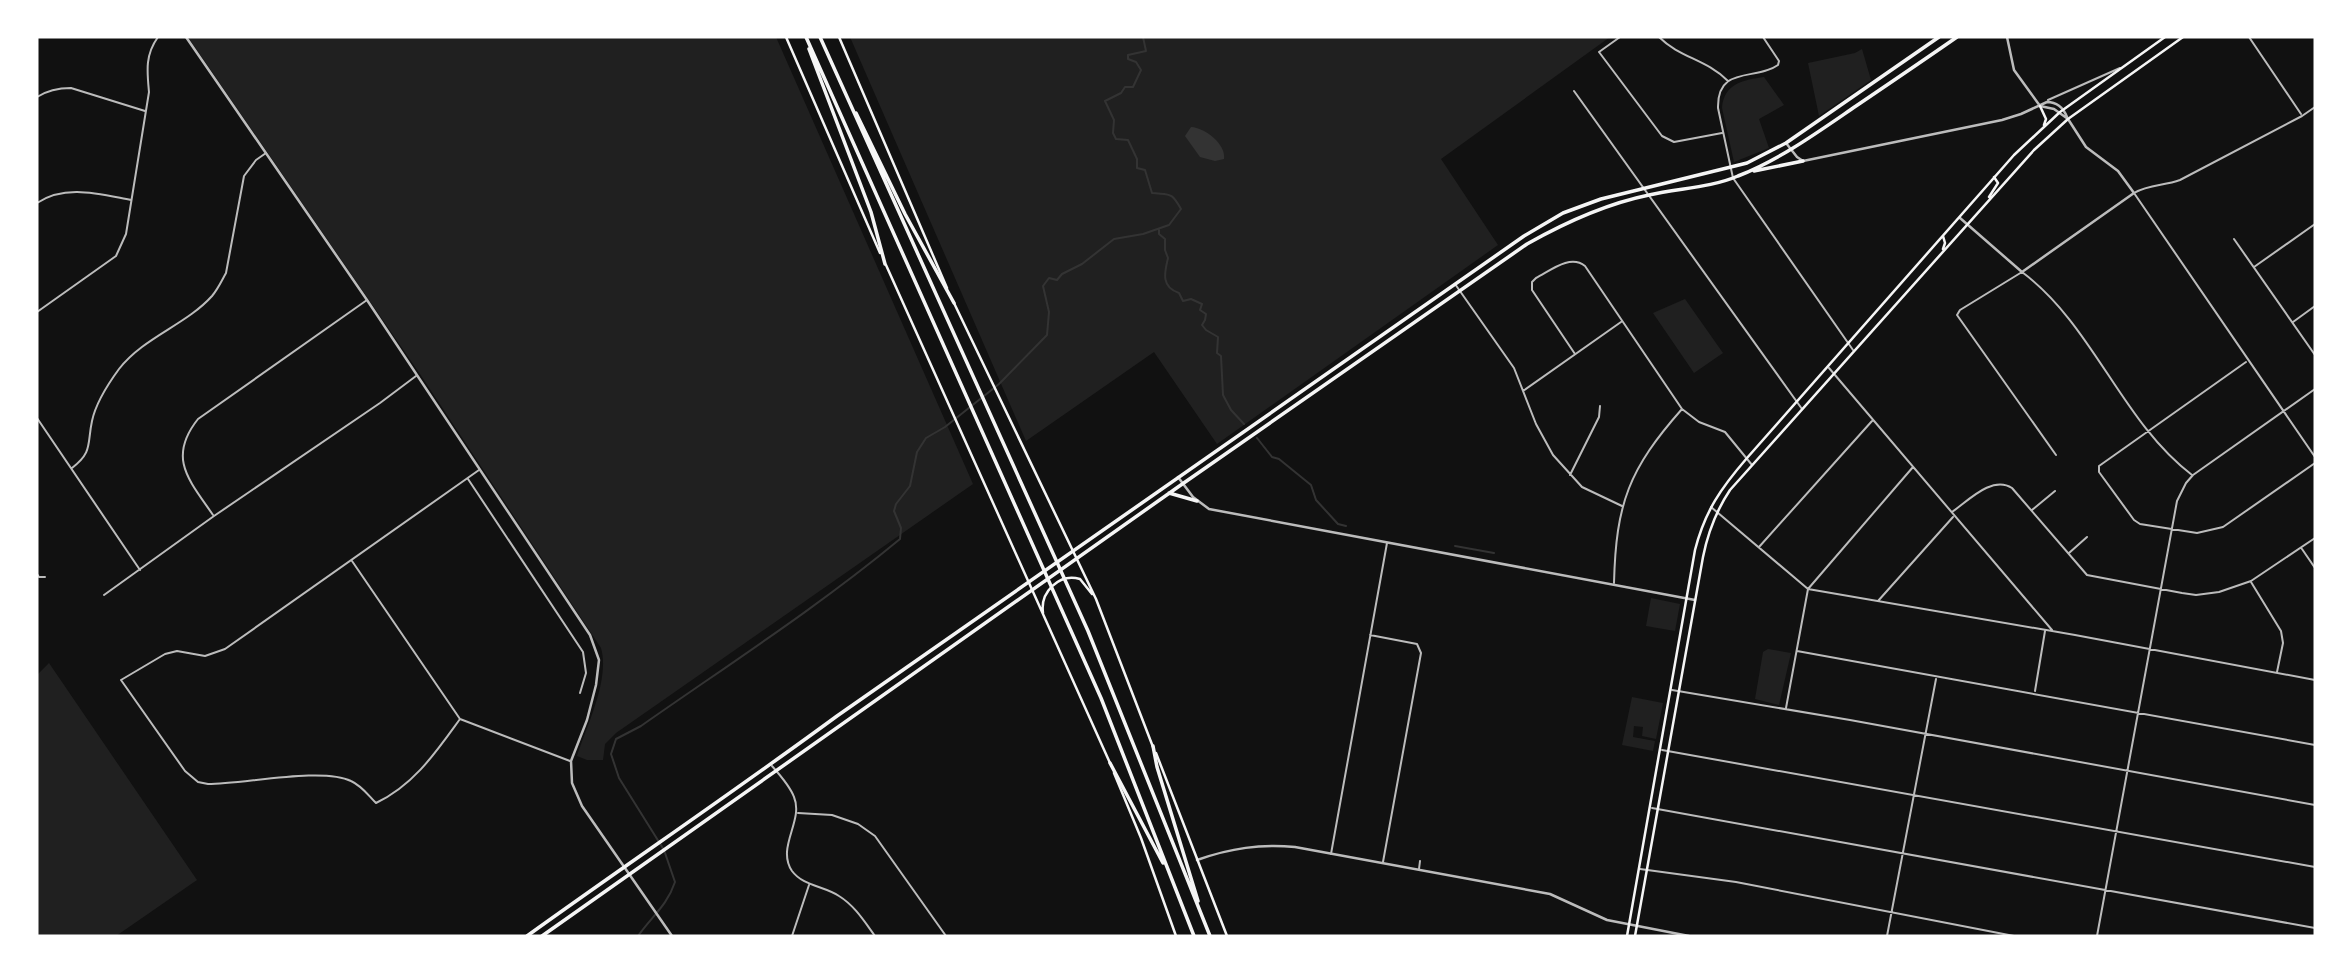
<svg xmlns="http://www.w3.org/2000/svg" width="2352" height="973" viewBox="0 0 2352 973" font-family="'Noto Sans',sans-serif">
<rect width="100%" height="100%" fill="#111"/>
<path fill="#202020" d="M 188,37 L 776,37 L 973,484 L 616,733 L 605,744 L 603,760 L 587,760 L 577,756 C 587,725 610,679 601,648 L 420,374 Z
M 850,37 L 1610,37 L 1441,159 L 1498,245 L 1217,444 L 1154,352 L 1026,441 Z
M 1862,49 L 1871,80 L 1819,116 L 1808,63 L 1855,53 Z
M 1764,77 L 1784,105 L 1759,119 L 1769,148 L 1734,162 L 1722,108 C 1724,83 1744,80 1764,77 Z
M 1685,299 L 1723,353 L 1694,373 L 1653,313 Z
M 1651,598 L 1680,604 L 1675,631 L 1646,626 Z
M 1768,649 L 1791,653 L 1779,705 L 1755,699 L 1763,652 Z
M 49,663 L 197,880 L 116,936 L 37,936 L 37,675 Z
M 1632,697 L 1663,703 L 1656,739 L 1642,736 L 1643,727 L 1634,726 L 1633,737 L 1655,741 L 1653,751 L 1622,745 Z"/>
<path fill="#333" d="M 1191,127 C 1205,128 1226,144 1224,159 L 1215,161 L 1200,157 L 1185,136 Z"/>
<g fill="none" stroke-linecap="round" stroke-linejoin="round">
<path stroke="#333" stroke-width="2" d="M 1159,230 L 1159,234 L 1165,239 L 1165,250 L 1168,258 C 1165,271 1160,287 1179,293 L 1183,301 L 1191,299 L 1202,304 L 1200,310 L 1206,314 L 1205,320 L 1202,325 L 1206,330 L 1218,337 L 1217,353 L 1221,356 L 1223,395 L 1231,410 L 1244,424
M 1257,438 L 1272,457 L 1279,459 L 1311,485 L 1316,500 L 1338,524 L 1346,526
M 1455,546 L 1494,553
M 638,936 C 652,916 667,906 675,882 L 664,850 L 619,778 L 611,754 L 616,739 L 641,726 C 728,665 818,607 900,539 L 901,528 L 894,511 L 896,504 L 910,486 L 917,452 L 926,438 L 945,427 L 999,384 L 1047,335 L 1049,312 L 1043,286 L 1049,278 L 1057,280 L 1062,274 L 1082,264 L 1114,239 L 1143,234 L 1169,225 L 1181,209 C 1171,191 1170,195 1152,193 L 1145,170 L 1137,168 L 1137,159 L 1128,140 L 1116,139 L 1113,133 L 1114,120 L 1105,101 L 1121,93 L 1125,87 L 1133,87 L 1141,70 L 1136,62 L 1128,59 L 1128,55 L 1146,51 L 1143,37 L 1137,37"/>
<path stroke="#bcbcbc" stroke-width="2" d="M 1620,37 L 1599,52 L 1662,136 L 1674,142 L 1722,133
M 1659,37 C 1680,58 1706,59 1728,81
M 1763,37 L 1779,61 L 1778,65 C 1756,81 1717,65 1718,108 L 1733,178 L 1853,350
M 2249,37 L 2301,114
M 1574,91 L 1802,409
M 37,97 C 48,90 58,88 71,88 L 145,111
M 2048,100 L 2120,68
M 2315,107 L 2302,116 L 2180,180 C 2164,186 2149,184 2134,193 L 2315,457
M 37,203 C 65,184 99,194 131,200
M 2234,239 L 2315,355
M 2254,267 L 2315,224
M 1455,284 L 1514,368 L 1536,424 L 1553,455 L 1582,487 L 1622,506
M 37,312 L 116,256 L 126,234 L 149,92 C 147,71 145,55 158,37
M 2293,322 L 2315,306
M 1575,354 L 1532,290 L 1532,282 L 1536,278 C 1550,271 1570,254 1585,266 L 1682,409 L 1699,422 L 1725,432 L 1752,465
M 2246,362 L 2099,466 L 2099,472 L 2134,520 L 2140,524 L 2197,533 L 2223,527 L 2315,463
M 1829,368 L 2052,630
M 1523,391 L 1621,322
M 37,418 L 140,570
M 2056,455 L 1957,315 L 1960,310 L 2022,272 C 2094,326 2121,421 2192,475
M 72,468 C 93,452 87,444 92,421 C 96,402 108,384 119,369 C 144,337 186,325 212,296 C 218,289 222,280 226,273 L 244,176 L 256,160 L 266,153
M 1570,475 L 1599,417 L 1600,406
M 468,479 L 583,652 L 586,673 L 580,693
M 1711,507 L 1808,589 L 2075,635 L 2315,680
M 2032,510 L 2055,491
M 1952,512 C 1968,501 1992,475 2012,488 L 2087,575 L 2182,593 L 2196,595 L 2219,592 L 2251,581 L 2315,538
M 213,515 C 189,480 167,458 198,419 L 367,300
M 1759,547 L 1872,421
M 2302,549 L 2315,568
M 2069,553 L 2087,537
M 352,561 L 460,719 L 570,761
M 37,574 L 39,577 L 45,577
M 2251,582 L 2281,631 L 2283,643 L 2277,672
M 1614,583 C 1616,503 1629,469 1682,409
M 104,595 L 214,516 L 380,403 L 416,376
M 1878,601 L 1953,517
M 1370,635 L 1417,644 L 1421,653 L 1383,862
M 1797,651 L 2315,745
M 1672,690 L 1850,720 L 2315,805
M 2035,691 L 2045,631
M 1786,708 L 1808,589 L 1913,467
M 460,719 C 436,752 414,785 376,803 C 368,795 362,786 351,781 C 322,767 244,784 208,784 L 198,782 L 185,771 L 121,680 L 165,654 L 177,651 L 205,656 L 225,649 L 479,470
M 1662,750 L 2315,867
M 772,766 C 780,775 790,786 794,797 C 804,821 776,847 792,871 C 803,886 824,886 839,896 C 855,906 864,921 875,936
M 1652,808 L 2315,928
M 798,813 L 832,815 L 858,824 L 875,836 L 946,936
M 1331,854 L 1387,543
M 1419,869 L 1420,861
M 1640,869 L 1736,882 L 2014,936
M 792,936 L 809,885
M 1887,936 L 1936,679
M 2097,936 L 2177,501 L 2186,483 L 2193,475 L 2315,389"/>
<path stroke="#bcbcbc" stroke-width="2.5" d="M 186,37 L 367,300 L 590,635 L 599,660 L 596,685 L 587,720 L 571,761 L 572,783 L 582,806 L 672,936
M 2007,37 L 2014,70 L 2040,106
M 1786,143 L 1797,157 L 1803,161 L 2002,120 L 2021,114 L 2047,102 C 2057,102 2063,107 2067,117
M 1960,218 L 2022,272 L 2134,193 L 2118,171 L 2086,147 L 2068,119 L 2054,109 L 2040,106
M 1178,477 L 1193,497 L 1209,509 L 1695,600
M 1197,860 C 1231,848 1260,844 1295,847 L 1550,894 L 1607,920 L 1689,936"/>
<path stroke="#f5f5f5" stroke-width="2.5" d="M 786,37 L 880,253
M 839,37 L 947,288
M 2040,106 L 2046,119 L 2044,125
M 1989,197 L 1998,183 L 1994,177
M 1943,249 L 1945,243 L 1943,236
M 886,265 L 1110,763
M 954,303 L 1096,599 L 1153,747
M 1043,613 C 1040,592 1059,573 1080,579 L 1092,594
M 1156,753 L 1227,936
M 1114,773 L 1141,838 L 1176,936
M 1627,936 L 1695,550 C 1705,511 1721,488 1747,458 L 2014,155 L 2060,112 L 2165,37
M 1635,936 L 1703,557 C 1708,532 1716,511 1730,490 L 2034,150 L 2068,119 L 2183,37"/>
<path stroke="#f5f5f5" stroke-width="3.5" d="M 1754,171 L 1803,161
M 1169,493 L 1197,501
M 527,936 C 630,862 735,791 837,716 L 1524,236 L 1563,213 L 1601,199 L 1747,163 L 1786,143 L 1939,37
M 542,936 L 1178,487 L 1527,244 C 1566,222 1605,204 1649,195 C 1679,188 1710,188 1738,176 C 1781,159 1818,132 1856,106 C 1890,83 1924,60 1957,37"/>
<path stroke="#f5f5f5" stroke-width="3.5" d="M 806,37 L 1101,698 L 1194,936
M 820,37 L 1088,631 L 1210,936
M 809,49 L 871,212 L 885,264
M 856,113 L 905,214 L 954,303
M 1153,746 L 1157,767 L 1198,901
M 1110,763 L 1163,863"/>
</g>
<rect width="2352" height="973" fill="none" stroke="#ffffff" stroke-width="77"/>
</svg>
